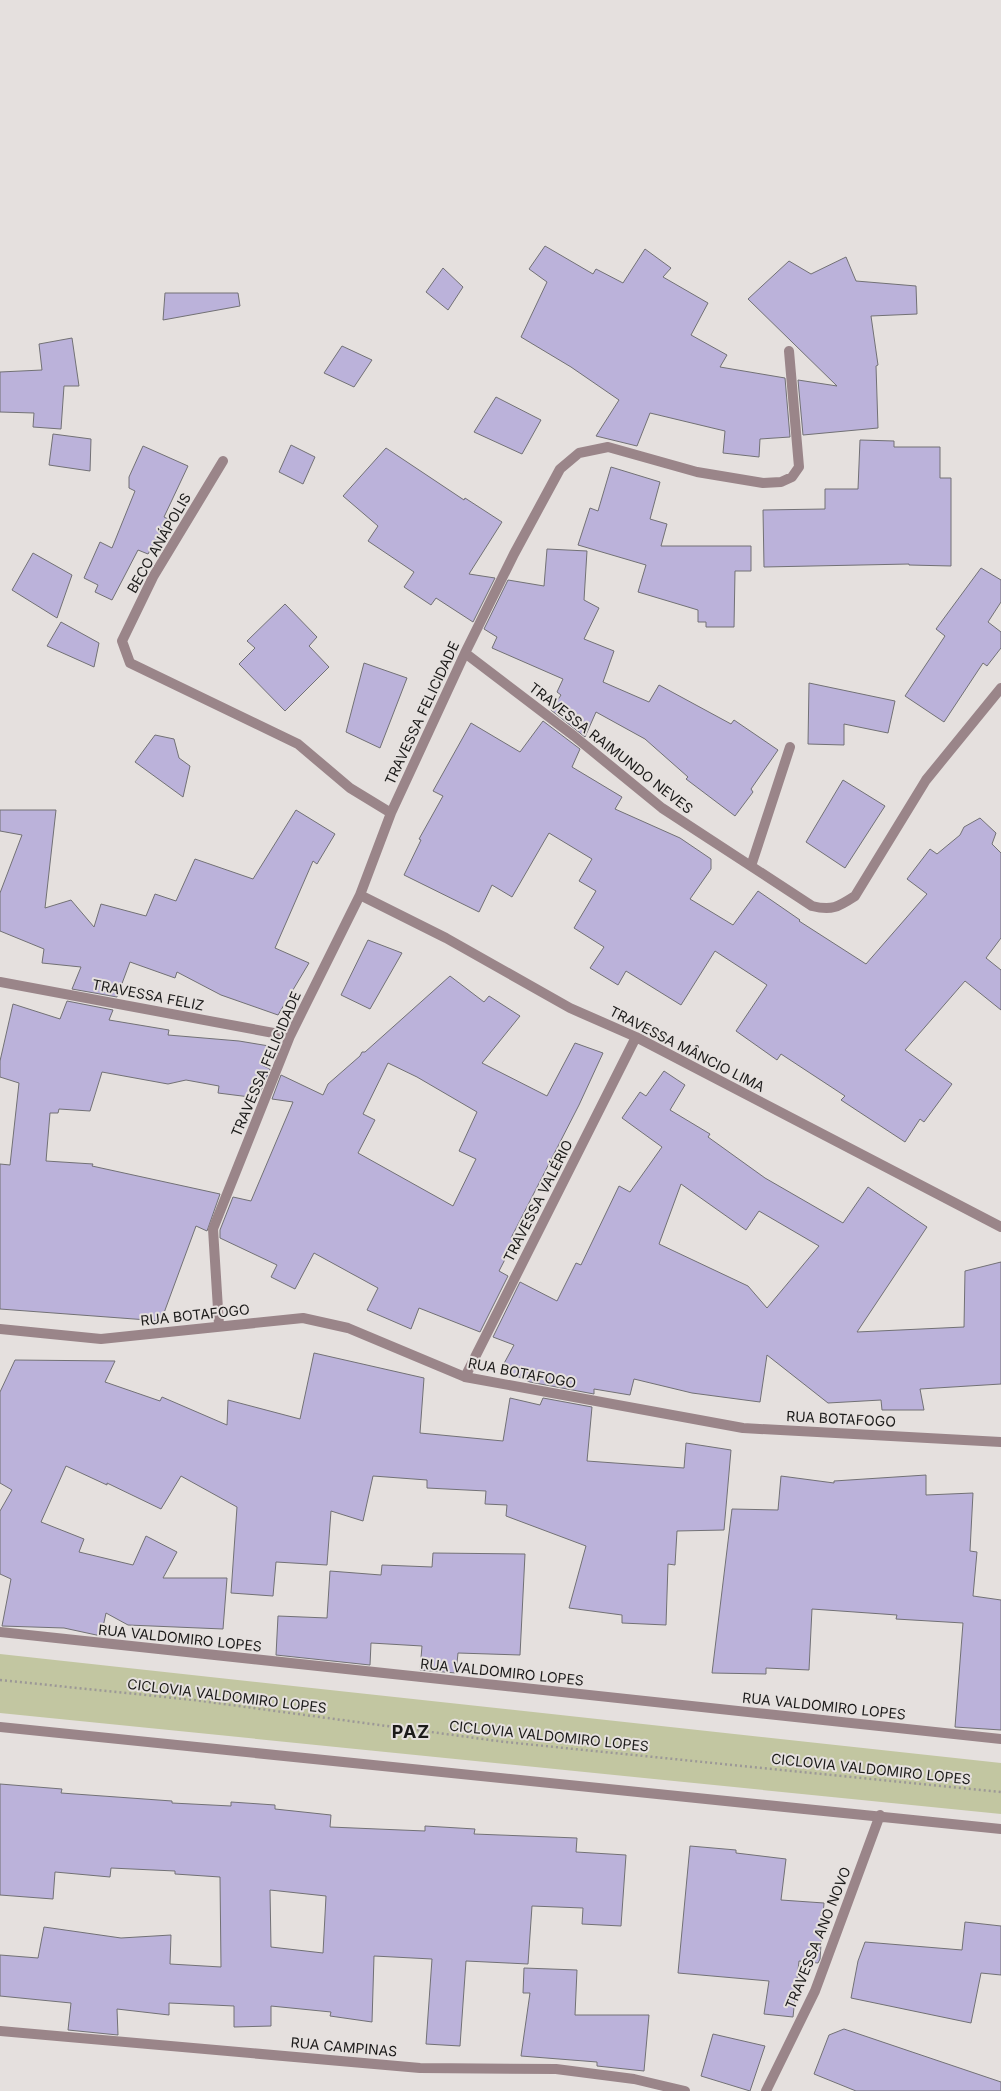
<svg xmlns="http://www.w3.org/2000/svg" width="1001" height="2091" viewBox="0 0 1001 2091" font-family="Inter,sans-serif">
<rect width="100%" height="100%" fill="#e5e0de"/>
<path fill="#c2c6a1" d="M 0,1654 L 1001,1763 L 1001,1814 L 0,1713 Z"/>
<path fill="#bbb2da" stroke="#727175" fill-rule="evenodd" d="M 545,246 L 593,274 L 596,269 L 623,283 L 645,249 L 671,268 L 663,277 L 708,303 L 691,335 L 727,355 L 720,367 L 785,378 L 790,437 L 760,439 L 759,457 L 723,453 L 725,431 L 650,413 L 637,446 L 596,436 L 619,400 L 571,367 L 521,337 L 547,282 L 529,269 Z
M 846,257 L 856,281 L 916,286 L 917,314 L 871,316 L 878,365 L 876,366 L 878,428 L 803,435 L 798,380 L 837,386 L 748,299 L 789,261 L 811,274 Z
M 443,268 L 463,287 L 448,310 L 426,292 Z
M 165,293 L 238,293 L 240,306 L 163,320 Z
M 72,338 L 79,386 L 64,386 L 61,429 L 33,427 L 34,413 L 0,412 L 0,372 L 42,370 L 39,344 Z
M 342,346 L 372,360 L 354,387 L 324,373 Z
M 496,397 L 541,420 L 522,454 L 474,432 Z
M 53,434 L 91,439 L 90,471 L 49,465 Z
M 860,440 L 894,441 L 894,447 L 940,447 L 940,478 L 951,478 L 951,566 L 909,565 L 909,564 L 764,567 L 763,510 L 825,509 L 825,489 L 858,489 Z
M 291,445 L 315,457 L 303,484 L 279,472 Z
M 143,446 L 188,466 L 164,517 L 168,519 L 148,554 L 138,550 L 112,600 L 95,592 L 98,585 L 84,578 L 100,542 L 112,548 L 135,491 L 129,488 L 129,477 Z
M 386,448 L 464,500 L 465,498 L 502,522 L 469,574 L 495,578 L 473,622 L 436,598 L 431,605 L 404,587 L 414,572 L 368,541 L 378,526 L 343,496 Z
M 611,467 L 660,482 L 650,519 L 667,524 L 661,546 L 751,546 L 751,571 L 735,571 L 734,627 L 706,627 L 706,622 L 698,622 L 698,610 L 638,592 L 646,565 L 578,545 L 590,508 L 598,511 Z
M 547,549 L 587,551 L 584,600 L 599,608 L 584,639 L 614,651 L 603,682 L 649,702 L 659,685 L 731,724 L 734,720 L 778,750 L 751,789 L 753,792 L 735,816 L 686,779 L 688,777 L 645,739 L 596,712 L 585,737 L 551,710 L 561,695 L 557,692 L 563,679 L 492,648 L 497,637 L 484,629 L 508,580 L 544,586 Z
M 33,553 L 72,575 L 57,618 L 12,590 Z
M 981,568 L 1001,580 L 1001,602 L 988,622 L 1001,632 L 1001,648 L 987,666 L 983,663 L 944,722 L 905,696 L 945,636 L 936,629 Z
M 285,604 L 317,637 L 309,646 L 329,667 L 285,711 L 239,664 L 255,648 L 247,641 Z
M 61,622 L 99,643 L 94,667 L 47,646 Z
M 364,663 L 407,678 L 380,748 L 346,732 Z
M 809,683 L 895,701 L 888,733 L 844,724 L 844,745 L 808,744 Z
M 543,721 L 580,749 L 572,767 L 622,797 L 615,809 L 680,838 L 711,859 L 711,869 L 690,899 L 733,925 L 758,891 L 800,920 L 799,921 L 866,964 L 927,894 L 907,879 L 930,849 L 937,854 L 960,835 L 964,827 L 980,818 L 996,833 L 992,844 L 1001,853 L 1001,938 L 986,958 L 1001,970 L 1001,1010 L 965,981 L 905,1050 L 952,1084 L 924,1122 L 920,1119 L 905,1142 L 841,1100 L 845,1096 L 781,1054 L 777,1060 L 736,1031 L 767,985 L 715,951 L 681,1005 L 626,971 L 618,985 L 590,968 L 604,947 L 574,928 L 596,891 L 579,881 L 592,859 L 549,833 L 512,897 L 492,885 L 479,912 L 404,875 L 421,840 L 419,839 L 443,796 L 433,791 L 471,723 L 520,752 Z
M 155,735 L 174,739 L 179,758 L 190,766 L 183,797 L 135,762 Z
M 843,780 L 885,806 L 845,868 L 806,842 Z
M 0,810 L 56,810 L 45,908 L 71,900 L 94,927 L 101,904 L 146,916 L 155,894 L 176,901 L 195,859 L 253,879 L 296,810 L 335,834 L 317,864 L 313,861 L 275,948 L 309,963 L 278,1015 L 221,995 L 177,972 L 175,978 L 130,962 L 117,997 L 72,989 L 81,967 L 42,963 L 44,949 L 0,931 L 0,893 L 22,835 L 0,831 Z
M 368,940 L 402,953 L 370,1009 L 341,995 Z
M 450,976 L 484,1002 L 489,996 L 520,1016 L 482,1063 L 547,1096 L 575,1043 L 603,1053 L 579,1105 L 511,1238 L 515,1240 L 499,1271 L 508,1276 L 480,1332 L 419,1308 L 411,1329 L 367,1310 L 378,1288 L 314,1253 L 295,1289 L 271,1277 L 277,1265 L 220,1238 L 220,1230 L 233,1197 L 251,1201 L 293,1102 L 272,1099 L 281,1075 L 323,1095 L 328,1084 L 360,1056 L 362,1052 L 365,1052 ZM 388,1063 L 417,1077 L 477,1112 L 459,1151 L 476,1159 L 453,1206 L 358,1153 L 375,1120 L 363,1114 Z
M 67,1001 L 113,1010 L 109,1020 L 169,1030 L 168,1035 L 239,1041 L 269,1046 L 262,1065 L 270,1069 L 258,1098 L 218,1093 L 219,1086 L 186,1080 L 168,1084 L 102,1072 L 90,1111 L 59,1109 L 58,1113 L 50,1113 L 46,1161 L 93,1164 L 92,1166 L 220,1194 L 207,1231 L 196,1226 L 161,1321 L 0,1309 L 0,1164 L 10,1165 L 19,1083 L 0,1077 L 0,1061 L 13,1004 L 60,1019 Z
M 664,1071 L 685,1085 L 670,1110 L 710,1134 L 708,1137 L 765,1178 L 843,1223 L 868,1187 L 927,1227 L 857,1332 L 964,1327 L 965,1271 L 1001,1262 L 1001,1384 L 920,1389 L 924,1410 L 882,1410 L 881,1400 L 828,1403 L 767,1355 L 760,1402 L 692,1393 L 634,1379 L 630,1395 L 594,1389 L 594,1394 L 530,1382 L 501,1369 L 514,1345 L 493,1337 L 520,1282 L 557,1301 L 576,1263 L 581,1265 L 619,1186 L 630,1192 L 662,1147 L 622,1118 L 640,1092 L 646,1096 ZM 681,1184 L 746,1230 L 759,1211 L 819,1246 L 767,1308 L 748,1286 L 659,1244 Z
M 314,1353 L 424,1378 L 420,1433 L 503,1441 L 510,1398 L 540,1405 L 543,1398 L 592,1407 L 587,1461 L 684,1468 L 686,1443 L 731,1450 L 724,1530 L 677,1531 L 675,1565 L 668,1564 L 666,1625 L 622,1623 L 622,1615 L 569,1608 L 586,1546 L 506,1516 L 507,1505 L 485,1504 L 486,1491 L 427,1488 L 427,1480 L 373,1476 L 363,1521 L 331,1511 L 327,1565 L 276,1562 L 273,1596 L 231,1593 L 237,1507 L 181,1476 L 161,1509 L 107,1483 L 107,1485 L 66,1466 L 41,1522 L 84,1539 L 79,1552 L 133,1565 L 146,1536 L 177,1552 L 163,1578 L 227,1578 L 223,1629 L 128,1625 L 106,1613 L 101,1636 L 64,1628 L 2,1626 L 11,1579 L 0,1574 L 0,1511 L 12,1490 L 0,1483 L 0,1392 L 15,1360 L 115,1361 L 105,1382 L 160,1401 L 162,1397 L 227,1425 L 228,1400 L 300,1419 Z
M 926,1475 L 926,1495 L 973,1493 L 970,1551 L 977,1552 L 973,1596 L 1001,1600 L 1001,1730 L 955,1727 L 963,1623 L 896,1619 L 897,1615 L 812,1609 L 809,1670 L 766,1668 L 766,1674 L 712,1673 L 732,1509 L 778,1510 L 781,1476 L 834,1483 L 834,1481 Z
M 433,1553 L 525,1554 L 520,1655 L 458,1653 L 456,1673 L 420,1670 L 422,1646 L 371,1643 L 370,1665 L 276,1655 L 278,1616 L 327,1618 L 330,1571 L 381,1575 L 382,1565 L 432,1567 Z
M 0,1784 L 62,1789 L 61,1793 L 172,1801 L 172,1803 L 231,1806 L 231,1802 L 275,1805 L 275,1809 L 331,1815 L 330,1827 L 425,1831 L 425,1826 L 475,1829 L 474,1834 L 577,1838 L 576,1852 L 626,1855 L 621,1926 L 582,1924 L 583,1908 L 532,1906 L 528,1964 L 466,1961 L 460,2046 L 426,2044 L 432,1959 L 374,1956 L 372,2022 L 330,2016 L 331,2012 L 271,2006 L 271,2026 L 234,2027 L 234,2006 L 169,2003 L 169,2015 L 117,2009 L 118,2035 L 68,2030 L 71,2003 L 0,1996 L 0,1955 L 38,1958 L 44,1927 L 121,1938 L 171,1935 L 170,1964 L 221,1967 L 220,1877 L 175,1874 L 175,1871 L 111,1868 L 110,1877 L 55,1872 L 53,1899 L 0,1895 ZM 270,1890 L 326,1896 L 323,1953 L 271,1947 Z
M 690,1846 L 736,1850 L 736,1853 L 786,1859 L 781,1900 L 824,1903 L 820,1959 L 818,1963 L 799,1961 L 793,2017 L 764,2014 L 769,1981 L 678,1973 Z
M 965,1922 L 1001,1926 L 1001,1975 L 981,1973 L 971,2023 L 851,1998 L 858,1961 L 865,1942 L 962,1950 Z
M 524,1968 L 577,1970 L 575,2015 L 649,2015 L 644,2071 L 597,2066 L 597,2062 L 521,2056 L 530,1993 L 523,1993 Z
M 844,2029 L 1001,2082 L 1001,2091 L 856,2091 L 814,2074 L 829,2035 Z
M 713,2034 L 765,2046 L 750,2091 L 701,2076 Z"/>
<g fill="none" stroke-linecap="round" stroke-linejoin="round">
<path stroke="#9c9897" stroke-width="2.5" stroke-dasharray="2 3" stroke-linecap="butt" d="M 0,1680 L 194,1700 L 505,1742 L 1001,1792"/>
<path stroke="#9a8589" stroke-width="10" d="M 223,461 L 153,577 L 122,641 L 130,663 L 298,744 L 350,788 L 391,813
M 465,653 L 574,736 L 662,808 L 812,906 C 832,911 838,907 855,896 L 926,780 L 1001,688
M 751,866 L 790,747
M 360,895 L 446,938 L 570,1008 L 636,1037 L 1001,1227
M 0,982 L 290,1036
M 219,1325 L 213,1229 L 290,1036 L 360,895 L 391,813 L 465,653 L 514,554 L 560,469 L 579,453 L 608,447 L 697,472 L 763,483 L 781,482 L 792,477 L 799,467 L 789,351
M 0,1329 L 101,1339 L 303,1318 L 348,1328 L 465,1377 L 743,1428 L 1001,1442
M 465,1377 L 636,1037
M 0,1632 L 1001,1739
M 0,1727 L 1001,1829
M 0,2031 L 420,2068 L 556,2069 L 634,2079 L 685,2091
M 766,2091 L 815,1991 L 880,1815"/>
</g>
<g text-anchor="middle" stroke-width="4" stroke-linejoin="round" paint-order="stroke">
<g font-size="14" fill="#1b1a19" stroke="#e5e0de">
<text transform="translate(159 543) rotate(-60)" y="5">BECO ANÁPOLIS</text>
<text transform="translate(422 713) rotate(-65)" y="5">TRAVESSA FELICIDADE</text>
<text transform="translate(611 748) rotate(38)" y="5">TRAVESSA RAIMUNDO NEVES</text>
<text transform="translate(148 995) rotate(11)" y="5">TRAVESSA FELIZ</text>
<text transform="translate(687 1049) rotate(27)" y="5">TRAVESSA MÂNCIO LIMA</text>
<text transform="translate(266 1064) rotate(-67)" y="5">TRAVESSA FELICIDADE</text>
<text transform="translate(538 1201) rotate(-63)" y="5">TRAVESSA VALÉRIO</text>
<text transform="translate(195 1315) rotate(-6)" y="5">RUA BOTAFOGO</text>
<text transform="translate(522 1373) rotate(11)" y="5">RUA BOTAFOGO</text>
<text transform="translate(841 1419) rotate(3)" y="5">RUA BOTAFOGO</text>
<text transform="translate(180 1638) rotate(6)" y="5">RUA VALDOMIRO LOPES</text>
<text transform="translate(502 1672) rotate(6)" y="5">RUA VALDOMIRO LOPES</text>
<text transform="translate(227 1696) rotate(7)" y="5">CICLOVIA VALDOMIRO LOPES</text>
<text transform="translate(824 1706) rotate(6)" y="5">RUA VALDOMIRO LOPES</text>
<text transform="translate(549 1736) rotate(6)" y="5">CICLOVIA VALDOMIRO LOPES</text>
<text transform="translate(871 1769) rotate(6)" y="5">CICLOVIA VALDOMIRO LOPES</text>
<text transform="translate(818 1938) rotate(-68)" y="5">TRAVESSA ANO NOVO</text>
<text transform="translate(344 2047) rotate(5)" y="5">RUA CAMPINAS</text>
</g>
<g font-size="18" font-weight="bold" letter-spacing="1" fill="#1b1a19" stroke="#e5e0de">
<text x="411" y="1738">PAZ</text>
</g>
</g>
</svg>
